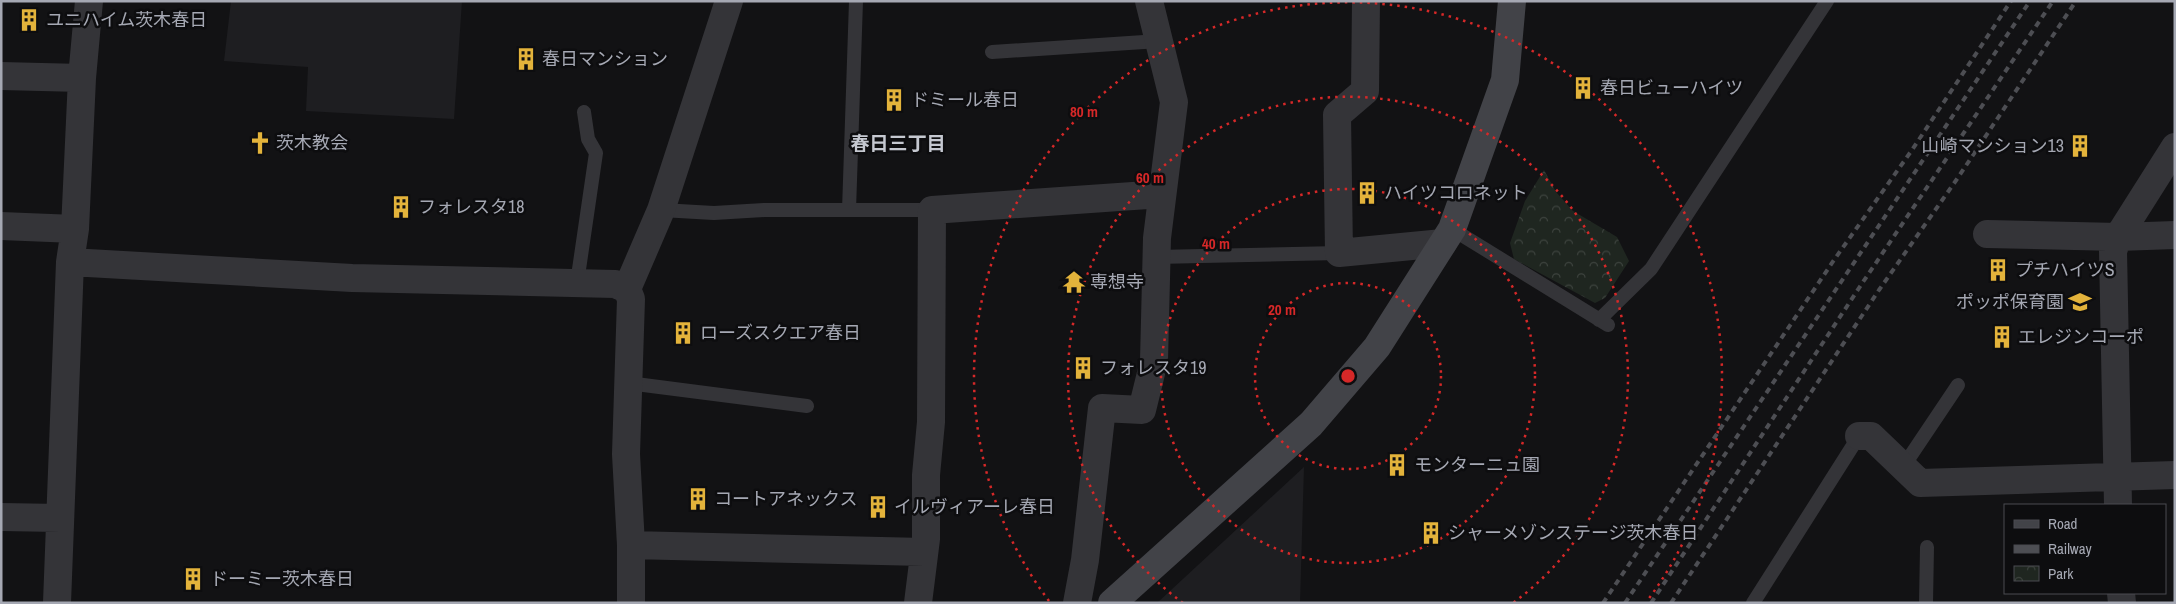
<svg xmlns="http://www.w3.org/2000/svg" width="2176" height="604" viewBox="0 0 2176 604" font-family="'Archivo Narrow','Noto Sans JP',sans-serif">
<defs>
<pattern id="park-crowns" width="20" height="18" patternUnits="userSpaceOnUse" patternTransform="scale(1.25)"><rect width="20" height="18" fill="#1f2620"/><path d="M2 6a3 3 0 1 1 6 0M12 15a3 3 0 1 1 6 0" fill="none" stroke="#3d433e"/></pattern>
</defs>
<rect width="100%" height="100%" fill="#121214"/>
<path fill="#1e1e21" d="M 231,1 L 462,1 L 454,119 L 306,111 L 308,67 L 224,61 Z
M 1304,467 L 1300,603 L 1157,603 Z"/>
<path fill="url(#park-crowns)" d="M 1544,170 L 1556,192 L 1573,211 L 1617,237 L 1629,261 L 1605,298 L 1595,303 L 1514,259 L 1510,243 L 1525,201 Z"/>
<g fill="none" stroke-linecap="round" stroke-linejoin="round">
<path stroke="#343438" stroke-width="14" d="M 992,52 L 1159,41
M 661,210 L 714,213 L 764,210 L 932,210
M 849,210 L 856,1
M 1452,229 L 1608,325
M 1156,257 L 1339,253
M 577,283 L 596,153 L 588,139 L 584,112
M 1599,320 L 1651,269 L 1827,1
M 628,383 L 807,406
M 1903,467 L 1958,385
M 1753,603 L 1859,436
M 1926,603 L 1927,547"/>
<path stroke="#343438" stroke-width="28" d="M 1366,1 L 1365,91 L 1337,115 L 1339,253 L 1443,243
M 1,76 L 82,78
M 1,226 L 75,229
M 1987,234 L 2118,237 L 2175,235
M 70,262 L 352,278 L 615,284 L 627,289 L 631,299 L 626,454 L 631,545 L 631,603
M 627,289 L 661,210 L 729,1
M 1859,436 L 1871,436 L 1920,483 L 2175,475
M 2118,505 L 2113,251 L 2118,237 L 2175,147
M 1,517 L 60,518
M 631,545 L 924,552
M 2121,593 L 2122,603
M 57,603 L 70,262 L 75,229 L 82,78 L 89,1
M 918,603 L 926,539 L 926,475 L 931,422 L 932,210 L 1162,194
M 1077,603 L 1085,560 L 1102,408 L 1142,410 L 1154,361 L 1157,238 L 1174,102 L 1149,1"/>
<path stroke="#424348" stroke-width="28" d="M 1112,603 L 1311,424 L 1377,347 L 1452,229 L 1505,80 L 1512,1"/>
<path stroke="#4d4e53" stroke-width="4" stroke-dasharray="6 5" stroke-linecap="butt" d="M 1603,603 L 1834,260 L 1912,150 L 2011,1
M 1625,603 L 2030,1
M 1651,603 L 1863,282 L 2053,1
M 1671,603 L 1879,290 L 1957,179 L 2076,1"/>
</g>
<g fill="none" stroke="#d62828" stroke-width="2.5" stroke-dasharray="2.5 5">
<circle cx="1348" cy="376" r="93"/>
<circle cx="1348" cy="376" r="187"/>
<path d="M1183 603A280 280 0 1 1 1513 603"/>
<path d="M1049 601A374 374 0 1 1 1647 601"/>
</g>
<defs>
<symbol id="building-bare" viewBox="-9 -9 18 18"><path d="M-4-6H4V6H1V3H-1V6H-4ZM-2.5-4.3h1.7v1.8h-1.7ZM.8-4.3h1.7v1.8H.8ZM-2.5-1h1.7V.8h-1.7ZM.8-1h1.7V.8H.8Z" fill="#e3b33b" stroke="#0d0d0f" stroke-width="2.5" paint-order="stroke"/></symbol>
<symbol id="church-bare" viewBox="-9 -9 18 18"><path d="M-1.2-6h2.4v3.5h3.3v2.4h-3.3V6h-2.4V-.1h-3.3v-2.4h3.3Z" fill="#e3b33b" stroke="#0d0d0f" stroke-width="2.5" paint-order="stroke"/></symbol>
<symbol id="temple-bare" viewBox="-9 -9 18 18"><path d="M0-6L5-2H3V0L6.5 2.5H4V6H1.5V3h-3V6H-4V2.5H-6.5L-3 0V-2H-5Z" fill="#e3b33b" stroke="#0d0d0f" stroke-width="2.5" paint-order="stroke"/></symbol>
<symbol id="school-bare" viewBox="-9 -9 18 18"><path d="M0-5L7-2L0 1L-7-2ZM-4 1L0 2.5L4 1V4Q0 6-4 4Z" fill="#e3b33b" stroke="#0d0d0f" stroke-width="2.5" paint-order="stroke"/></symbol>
</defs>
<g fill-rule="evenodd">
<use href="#building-bare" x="13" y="4" width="32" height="32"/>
<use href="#building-bare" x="510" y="43" width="32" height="32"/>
<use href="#building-bare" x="1567" y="72" width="32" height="32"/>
<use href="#building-bare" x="878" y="84" width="32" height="32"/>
<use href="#church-bare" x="244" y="127" width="32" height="32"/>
<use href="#building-bare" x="2064" y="130" width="32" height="32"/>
<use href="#building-bare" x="1351" y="177" width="32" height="32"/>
<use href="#building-bare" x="385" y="191" width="32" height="32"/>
<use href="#building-bare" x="1982" y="254" width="32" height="32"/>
<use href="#temple-bare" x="1058" y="266" width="32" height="32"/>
<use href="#school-bare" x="2064" y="286" width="32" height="32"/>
<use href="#building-bare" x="667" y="317" width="32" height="32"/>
<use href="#building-bare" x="1986" y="321" width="32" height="32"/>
<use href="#building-bare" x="1067" y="352" width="32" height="32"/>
<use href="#building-bare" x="1381" y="449" width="32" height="32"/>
<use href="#building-bare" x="682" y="483" width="32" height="32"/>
<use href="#building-bare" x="862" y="491" width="32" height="32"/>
<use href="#building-bare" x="1415" y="517" width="32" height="32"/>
<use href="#building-bare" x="177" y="563" width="32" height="32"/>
</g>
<g text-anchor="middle" stroke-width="5" stroke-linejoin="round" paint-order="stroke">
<g font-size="18" fill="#a5a8b3" stroke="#0d0d0f" text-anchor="start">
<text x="46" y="26">ユニハイム茨木春日</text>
<text x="542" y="65">春日マンション</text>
<text x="1600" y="94">春日ビューハイツ</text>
<text x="911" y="106">ドミール春日</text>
<text x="276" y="149">茨木教会</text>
<text x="2064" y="152" text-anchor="end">山崎マンション13</text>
<text x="1384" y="199">ハイツコロネット</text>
<text x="418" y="213">フォレスタ18</text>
<text x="2015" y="276">プチハイツS</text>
<text x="1090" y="288">専想寺</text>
<text x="2064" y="308" text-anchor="end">ポッポ保育園</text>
<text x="700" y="339">ローズスクエア春日</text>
<text x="2018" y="343">エレジンコーポ</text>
<text x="1100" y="374">フォレスタ19</text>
<text x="1414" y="471">モンターニュ園</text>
<text x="714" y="505">コートアネックス</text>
<text x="894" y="513">イルヴィアーレ春日</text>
<text x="1448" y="539">シャーメゾンステージ茨木春日</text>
<text x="210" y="585">ドーミー茨木春日</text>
</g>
<g font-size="19" font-weight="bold" fill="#c5c8d0" stroke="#0d0d0f">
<text x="898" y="150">春日三丁目</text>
</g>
</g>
<circle cx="1348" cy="376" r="8" fill="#d62828" stroke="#0d0d0f" stroke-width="2.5"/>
<g font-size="15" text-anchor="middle" font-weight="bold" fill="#d62828" stroke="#0d0d0f" stroke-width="5" stroke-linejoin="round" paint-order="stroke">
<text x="1084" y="117">80 m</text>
<text x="1150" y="183">60 m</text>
<text x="1216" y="249">40 m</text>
<text x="1282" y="315">20 m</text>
</g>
<rect width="2176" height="604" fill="none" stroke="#a5a8b3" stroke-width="5"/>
<rect x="2004" y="504" width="162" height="90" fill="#0d0d0f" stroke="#4a4b51"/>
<rect x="2014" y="520" width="25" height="8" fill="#424348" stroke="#4a4b51"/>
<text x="2048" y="529" font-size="15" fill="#a5a8b3">Road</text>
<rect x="2014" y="545" width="25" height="8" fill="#4d4e53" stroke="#4a4b51"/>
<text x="2048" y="554" font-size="15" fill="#a5a8b3">Railway</text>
<rect x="2014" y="566" width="25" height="15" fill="url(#park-crowns)" stroke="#4a4b51"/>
<text x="2048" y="579" font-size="15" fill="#a5a8b3">Park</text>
</svg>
